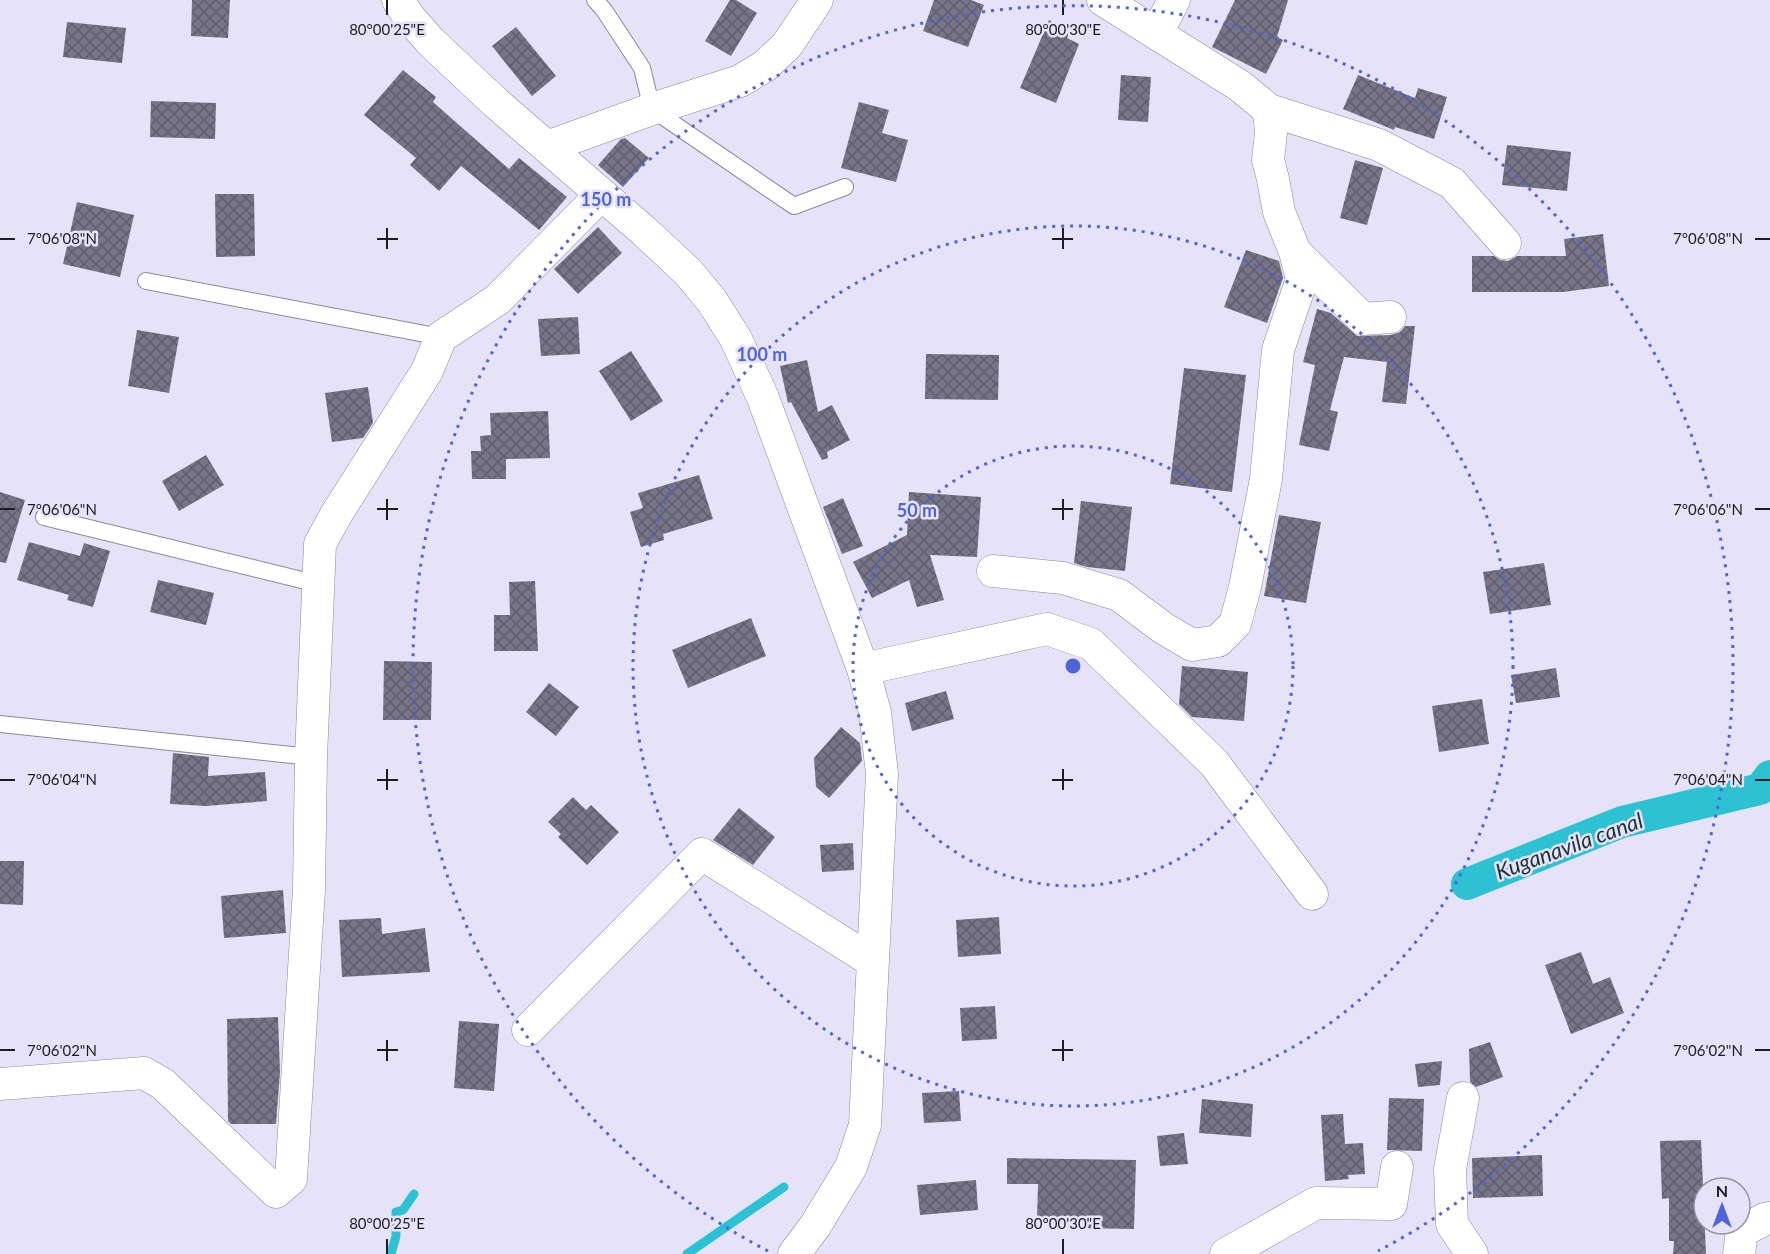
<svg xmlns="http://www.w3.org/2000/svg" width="1770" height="1254" viewBox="0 0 1770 1254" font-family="Lato,sans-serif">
<defs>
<pattern id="building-cross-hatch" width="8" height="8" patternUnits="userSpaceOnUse" patternTransform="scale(1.5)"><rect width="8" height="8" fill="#767486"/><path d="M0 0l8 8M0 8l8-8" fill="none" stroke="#605e6d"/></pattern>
</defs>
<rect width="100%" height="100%" fill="#e6e3f8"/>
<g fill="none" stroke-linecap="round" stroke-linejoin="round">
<path stroke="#2dc2d3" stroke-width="9" d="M 391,1254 L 396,1236 L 396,1212 L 403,1210 L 414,1194
M 687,1254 L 784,1187"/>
<path stroke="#2dc2d3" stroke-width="32" d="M 1467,884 L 1622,822 L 1760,789 L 1770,776"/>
</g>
<path fill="url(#building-cross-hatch)" d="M 192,0 L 230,0 L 228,38 L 191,36 Z
M 730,0 L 736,0 L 757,13 L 731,56 L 705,41 Z
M 934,0 L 971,0 L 984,5 L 968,47 L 923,31 Z
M 1235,0 L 1288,0 L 1277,37 L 1283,40 L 1266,74 L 1212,47 Z
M 1049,20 L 1070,31 L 1067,38 L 1079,44 L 1056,103 L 1020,88 Z
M 67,22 L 126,28 L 122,63 L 63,57 Z
M 516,27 L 556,76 L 532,96 L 492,46 Z
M 403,70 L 436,97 L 433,102 L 509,169 L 519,158 L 567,197 L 539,230 L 461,166 L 439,191 L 410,165 L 416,158 L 364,115 Z
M 1121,75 L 1151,77 L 1148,122 L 1118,120 Z
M 1358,75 L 1415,98 L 1418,88 L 1447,97 L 1434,139 L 1395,127 L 1394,130 L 1343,109 Z
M 151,101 L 216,103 L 215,139 L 150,137 Z
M 859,102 L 889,110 L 882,133 L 908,140 L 896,182 L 841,168 Z
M 625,138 L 649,158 L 623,187 L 598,165 L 621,139 Z
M 1507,145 L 1571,152 L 1567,191 L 1502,185 Z
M 1355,160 L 1383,168 L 1367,225 L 1340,218 Z
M 215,194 L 254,194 L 255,256 L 216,257 Z
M 77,202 L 134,215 L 120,277 L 63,264 Z
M 598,227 L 622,253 L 578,294 L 554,269 Z
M 1603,234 L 1609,286 L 1563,292 L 1472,292 L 1472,256 L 1494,256 L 1500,260 L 1508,261 L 1517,256 L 1566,256 L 1564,239 Z
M 1246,250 L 1279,261 L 1283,278 L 1267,323 L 1224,307 Z
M 1317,309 L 1331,313 L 1357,336 L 1391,335 L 1400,332 L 1405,326 L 1415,326 L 1406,404 L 1382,402 L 1387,362 L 1344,357 L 1330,410 L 1338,412 L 1329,451 L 1299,445 L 1315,365 L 1303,362 Z
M 578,317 L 580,354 L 541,356 L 538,319 Z
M 137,330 L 179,337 L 169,393 L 128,386 Z
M 631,351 L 663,401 L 631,421 L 599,371 Z
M 926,354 L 999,355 L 998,400 L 925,399 Z
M 807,360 L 818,412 L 832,405 L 850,440 L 827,452 L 828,458 L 822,460 L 791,402 L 788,403 L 780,366 Z
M 1184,368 L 1246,375 L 1232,492 L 1170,484 Z
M 368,387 L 373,423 L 363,438 L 332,442 L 325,393 Z
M 548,411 L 550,458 L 506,459 L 506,479 L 472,479 L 471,451 L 481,451 L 480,436 L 491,435 L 490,413 Z
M 206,455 L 224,485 L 179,511 L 162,481 Z
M 699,475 L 713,519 L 663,534 L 664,540 L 641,547 L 630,512 L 643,508 L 638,493 Z
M 0,492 L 25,500 L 6,563 L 0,562 Z
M 909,492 L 981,497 L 977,557 L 930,555 L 944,600 L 917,607 L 909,580 L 872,598 L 853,562 L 907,535 Z
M 843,498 L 863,546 L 842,554 L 823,507 Z
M 1081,501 L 1132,507 L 1125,571 L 1087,567 L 1074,563 Z
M 1279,515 L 1321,522 L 1306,603 L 1264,596 Z
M 29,542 L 80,556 L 84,543 L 110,551 L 93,607 L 67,600 L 69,595 L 17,580 Z
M 1544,563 L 1551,605 L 1490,614 L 1483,572 Z
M 158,580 L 214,593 L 206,625 L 150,612 Z
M 535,581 L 538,651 L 494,651 L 494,615 L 510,615 L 509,582 Z
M 751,618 L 766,656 L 688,688 L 672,650 Z
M 384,661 L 432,662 L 431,720 L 383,720 Z
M 1182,666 L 1248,672 L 1244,721 L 1192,717 L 1179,704 Z
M 1556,668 L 1560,697 L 1516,703 L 1511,675 Z
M 549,683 L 579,707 L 556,736 L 526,712 Z
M 946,691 L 954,719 L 912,731 L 905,703 Z
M 1482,699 L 1489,744 L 1439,752 L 1432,706 Z
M 841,727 L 860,743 L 862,761 L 829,798 L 816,787 L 814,758 Z
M 173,753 L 209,757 L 208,776 L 265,772 L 267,801 L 206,806 L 170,804 Z
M 573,797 L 586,810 L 591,805 L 619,832 L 587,865 L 558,837 L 561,834 L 548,822 Z
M 739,808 L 775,837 L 753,865 L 713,840 Z
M 853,843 L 854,870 L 822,872 L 820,845 Z
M 0,861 L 24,861 L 23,905 L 0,904 Z
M 283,890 L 286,933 L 224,938 L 221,896 Z
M 999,917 L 1001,954 L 958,957 L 956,920 Z
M 381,918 L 382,934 L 425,928 L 430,972 L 342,977 L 339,920 Z
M 1581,952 L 1593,984 L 1610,977 L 1624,1013 L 1571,1034 L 1545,965 Z
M 995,1006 L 997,1039 L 962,1041 L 960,1008 Z
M 278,1017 L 280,1072 L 276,1124 L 231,1124 L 228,1121 L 227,1019 Z
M 459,1021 L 499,1024 L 494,1091 L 454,1088 Z
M 1490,1042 L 1503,1077 L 1476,1087 L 1470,1082 L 1469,1049 Z
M 1442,1061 L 1440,1085 L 1418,1087 L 1415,1064 Z
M 959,1091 L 961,1121 L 924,1123 L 922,1093 Z
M 1389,1098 L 1424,1099 L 1422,1151 L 1387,1150 Z
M 1202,1099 L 1253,1104 L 1251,1137 L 1199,1133 Z
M 1343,1114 L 1345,1144 L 1363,1143 L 1365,1174 L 1348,1175 L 1349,1179 L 1325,1181 L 1321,1115 Z
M 1184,1133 L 1188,1164 L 1160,1166 L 1157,1136 Z
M 1701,1140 L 1706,1254 L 1673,1254 L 1674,1241 L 1669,1241 L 1669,1198 L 1662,1199 L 1660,1141 Z
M 1542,1155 L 1543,1196 L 1473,1198 L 1472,1158 Z
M 1007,1158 L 1136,1160 L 1134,1229 L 1081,1228 L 1081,1221 L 1037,1220 L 1038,1184 L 1007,1184 Z
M 976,1180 L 978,1210 L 920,1215 L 917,1185 Z"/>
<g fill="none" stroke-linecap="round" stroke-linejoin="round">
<defs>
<path id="lane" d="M 595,0 L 604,10 L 642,68 L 652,109 L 794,206 L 845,187
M 146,281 L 441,337
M 44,517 L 318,584
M 0,724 L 311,757"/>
<path id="street" d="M 398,0 L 409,17 L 431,42 L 496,103 L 644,231 L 688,272 L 712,301 L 736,339 L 763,398 L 863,669 L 875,712 L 882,774 L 865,1125 L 851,1167 L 815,1226 L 794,1254
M 1157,33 L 1174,0
M 1269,110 L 1379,145 L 1452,183 L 1505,243
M 547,147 L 652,109 L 740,81 L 765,66 L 787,45 L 817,0
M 1295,252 L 1363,319 L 1390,317
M 993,571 L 1063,578 L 1119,595 L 1163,628 L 1192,645 L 1218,641 L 1235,624 L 1245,587 L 1266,479 L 1278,350 L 1302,279 L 1295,252 L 1279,212 L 1273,179 L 1268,160 L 1271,133 L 1269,110 L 1240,86 L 1103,0
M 863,669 L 1047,629 L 1091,644 L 1214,763 L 1312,894
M 528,1030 L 702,854 L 872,961
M 0,1084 L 144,1073 L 163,1084 L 276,1192 L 291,1179 L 309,889 L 311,757 L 320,544 L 337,513 L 427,371 L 441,337 L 497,300 L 601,195
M 1463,1098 L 1450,1169 L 1452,1224 L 1472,1254
M 1226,1254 L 1316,1203 L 1391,1204 L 1397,1167
M 1739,1254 L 1742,1231 L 1765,1219 L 1770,1218"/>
</defs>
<use href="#lane" stroke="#8c899c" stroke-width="18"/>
<use href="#street" stroke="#8c899c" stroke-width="33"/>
<use href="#lane" stroke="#fff" stroke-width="16"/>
<use href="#street" stroke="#fff" stroke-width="32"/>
</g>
<path fill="none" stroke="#1d1c23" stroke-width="2" d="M 387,0 L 387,15M 1063,0 L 1063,15M 387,228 L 387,249M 1063,228 L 1063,249M 0,239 L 15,239M 377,239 L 398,239M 1052,239 L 1073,239M 1755,239 L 1770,239M 387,499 L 387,520M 1063,499 L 1063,520M 0,509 L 15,509M 377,509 L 398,509M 1052,509 L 1073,509M 1755,509 L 1770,509M 387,769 L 387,790M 1063,769 L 1063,790M 0,780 L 15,780M 377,780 L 398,780M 1052,780 L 1073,780M 1755,780 L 1770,780M 387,1040 L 387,1061M 1063,1040 L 1063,1061M 0,1050 L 15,1050M 377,1050 L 398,1050M 1052,1050 L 1073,1050M 1755,1050 L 1770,1050M 387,1239 L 387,1254M 1063,1239 L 1063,1254"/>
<g fill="none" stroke="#5064d9" stroke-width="3" stroke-dasharray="3 6">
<circle cx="1073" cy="666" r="220"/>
<circle cx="1073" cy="666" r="440"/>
<path d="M768 1251A660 660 0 1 1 1378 1251"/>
</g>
<g text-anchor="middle" stroke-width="5" stroke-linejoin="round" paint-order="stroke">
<g font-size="22" font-style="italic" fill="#1c3336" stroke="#e6e3f8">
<text transform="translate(1569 846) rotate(-20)" y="8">Kuganavila canal</text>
</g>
</g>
<g font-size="15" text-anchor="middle" fill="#1d1c23" stroke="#e6e3f8" stroke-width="5" stroke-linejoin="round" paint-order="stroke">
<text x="387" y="35">80°00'25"E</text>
<text x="1063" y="35">80°00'30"E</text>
<text x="62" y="244">7°06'08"N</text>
<text x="1708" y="244">7°06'08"N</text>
<text x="62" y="515">7°06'06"N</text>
<text x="1708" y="515">7°06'06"N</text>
<text x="62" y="785">7°06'04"N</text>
<text x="1708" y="785">7°06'04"N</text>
<text x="62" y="1056">7°06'02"N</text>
<text x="1708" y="1056">7°06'02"N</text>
<text x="387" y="1229">80°00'25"E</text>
<text x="1063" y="1229">80°00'30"E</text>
</g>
<circle cx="1073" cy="666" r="9" fill="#5064d9" stroke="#e6e3f8" stroke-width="3"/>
<g font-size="18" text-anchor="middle" font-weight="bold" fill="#5064d9" stroke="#e6e3f8" stroke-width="5" stroke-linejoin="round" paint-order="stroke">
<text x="606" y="206">150 m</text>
<text x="762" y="361">100 m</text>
<text x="917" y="517">50 m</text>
</g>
<g transform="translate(1722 1206)"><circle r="28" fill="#e6e3f8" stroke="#9693a3" stroke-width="1.5"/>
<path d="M0-4.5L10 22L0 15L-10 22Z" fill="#5064d9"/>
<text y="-9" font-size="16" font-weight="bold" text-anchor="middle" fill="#1d1c23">N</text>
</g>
</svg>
